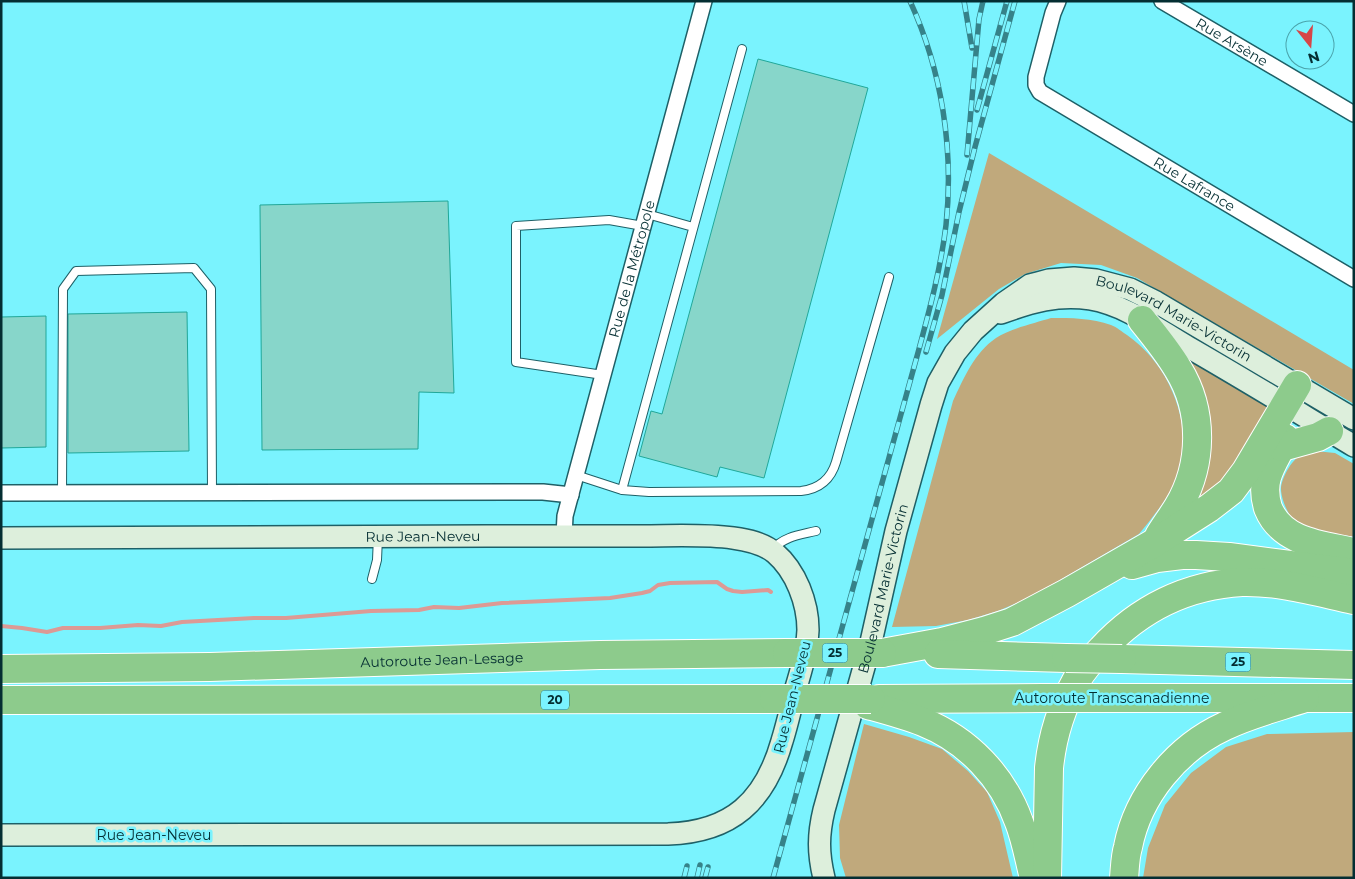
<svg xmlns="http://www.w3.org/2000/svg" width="1355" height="879" viewBox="0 0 1355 879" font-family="Montserrat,sans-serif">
<rect width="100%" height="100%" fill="#7af3fe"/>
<path fill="#c0a97c" d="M 989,153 L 1354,370 L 1354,404 L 1137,278 L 1101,265 L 1061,263 L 1025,274 L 999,289 L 937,339 Z
M 1051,318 C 1071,318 1092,318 1111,325 C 1117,327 1122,332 1127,335 C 1163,360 1184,404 1184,447 C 1184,455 1181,465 1178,473 C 1173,493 1152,518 1139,534 L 1029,598 L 998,611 L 968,620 L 936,626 L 892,627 L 953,401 C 964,378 974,353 996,338 C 1009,329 1035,323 1051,318 Z
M 1185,360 L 1195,363 L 1270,408 L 1246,458 L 1193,509 Z
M 1315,451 L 1335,453 L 1354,464 L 1354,537 C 1338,534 1310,531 1297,523 C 1289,518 1281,499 1281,489 C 1281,480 1290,463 1297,458 C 1302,455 1309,453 1315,451 Z
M 864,724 L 909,737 L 942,749 L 968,771 L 987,792 L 1000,822 L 1013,878 L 846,878 L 840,858 L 839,825 Z
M 1354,732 L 1354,878 L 1143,878 L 1148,848 L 1165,805 L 1191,773 L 1226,747 L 1267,734 Z"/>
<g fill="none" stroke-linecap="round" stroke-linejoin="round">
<path stroke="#dc9a95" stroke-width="4" d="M 1,626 L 22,628 L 47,632 L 63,628 L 100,628 L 138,625 L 161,626 L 182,622 L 254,618 L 286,618 L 371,611 L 419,610 L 434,607 L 459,608 L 502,603 L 610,598 L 642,593 L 650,591 L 658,585 L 670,583 L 717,582 L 727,589 L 733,591 L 742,592 L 768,590 L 771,592"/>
</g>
<path fill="#87d6ca" stroke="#21a799" d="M 758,59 L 868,88 L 764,478 L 720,467 L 717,477 L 639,456 L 651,411 L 662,414 Z
M 448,201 L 454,393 L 419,392 L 418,449 L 262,450 L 260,205 Z
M 187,312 L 189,451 L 68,453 L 68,314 Z
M 46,316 L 46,447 L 1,448 L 1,317 Z"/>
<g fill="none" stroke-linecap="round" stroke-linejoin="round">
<defs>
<path id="lane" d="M 647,214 L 693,227
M 603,375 L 516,362 L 516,226 L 609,220 L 643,226
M 576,475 L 622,490 L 742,49
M 622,490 L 649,492 L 801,491 C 819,489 831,479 836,462 L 889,277
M 62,493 L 63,289 L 76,271 L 194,268 L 211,289 L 212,493
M 773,549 C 785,536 800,535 816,531
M 372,579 L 377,560 L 378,537"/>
<g id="street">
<path id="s1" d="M 1058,1 L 1053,13 L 1036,77 L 1036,85 L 1040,92 L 1354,279"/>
<path id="s2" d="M 1162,1 L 1354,114"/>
<path d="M 1,493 L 543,492 L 571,495"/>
<path id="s3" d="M 564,536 L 565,516 L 576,475 L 704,1"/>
</g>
<g id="secondary">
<path d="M 1001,313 C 1031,302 1058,294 1090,299 C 1126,305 1157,329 1188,347 C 1244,379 1299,413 1354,446"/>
<path id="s4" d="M 1,538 C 163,538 325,537 487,536 C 539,536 590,536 641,536 C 672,536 703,534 733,538 C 748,540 763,543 775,553 C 796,571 808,603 808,630 C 807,651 801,671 795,691 C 791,708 787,725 782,741 C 765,801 732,832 668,834 L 1,835"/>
<path id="s5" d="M 824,878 C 818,853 818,835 824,810 L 871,642 L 896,531 L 931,405 L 938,383 L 955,353 L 973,331 L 1004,303 L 1030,285 L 1038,283 L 1049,280 L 1074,278 L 1096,280 L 1130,289 L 1156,302 L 1354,419"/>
</g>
<g id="highway">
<path d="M 1142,320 C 1155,336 1168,352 1178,369 C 1204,411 1203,465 1178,507 C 1172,517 1165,526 1159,536"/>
<path d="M 1285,438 C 1280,451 1271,463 1267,477 C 1264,487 1265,498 1268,508 C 1282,543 1322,545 1354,552"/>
<path d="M 1282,447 L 1318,437 L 1329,431"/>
<path d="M 1132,565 L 1157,558 L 1182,555 L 1196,555 L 1229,557 L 1354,573"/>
<path d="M 882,653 L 942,642 L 984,631 L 1012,622 L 1067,593 L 1154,543 L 1209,508 L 1231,491 L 1246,471 L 1297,385"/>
<path d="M 938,654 L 1066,658"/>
<path d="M 1122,659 L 1354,665"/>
<path id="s6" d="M 1,669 L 210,667 L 600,655 L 787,653"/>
<path d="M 1100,698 L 1354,698"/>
<path d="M 879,699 L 1043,698"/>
<path d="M 1,700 L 774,699"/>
<path d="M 868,705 C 886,710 905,715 923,722 C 968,740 1003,777 1019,822 C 1026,840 1029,859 1034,878"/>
<path d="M 1047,878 L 1049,768 C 1052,738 1061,708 1076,681 C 1083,669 1092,659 1102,649 C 1139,609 1187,585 1242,582 C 1280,581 1317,592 1354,600"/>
<path d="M 1124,878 C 1125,868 1125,857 1128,847 C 1138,795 1177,748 1225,726 C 1250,714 1278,707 1305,698"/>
</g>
</defs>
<use href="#lane" stroke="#1e6067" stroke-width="10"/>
<use href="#street" stroke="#1e6067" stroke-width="18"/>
<use href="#secondary" stroke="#1e6067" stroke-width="24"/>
<use href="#highway" stroke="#fff" stroke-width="30"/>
<use href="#lane" stroke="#fff" stroke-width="8"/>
<use href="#street" stroke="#fff" stroke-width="15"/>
<use href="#secondary" stroke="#ddefdc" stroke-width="21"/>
<use href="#highway" stroke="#8dcb8c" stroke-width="28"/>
<defs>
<path id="rail" d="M 964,1 L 972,48
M 977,110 L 1007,1
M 967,155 L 979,19 L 983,1
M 926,352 L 942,295 L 959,212 L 975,147 L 1015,1
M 684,878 L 687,866
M 697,878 L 700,865
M 705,878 L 708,867
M 773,878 L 919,349 C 930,308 941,267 946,225 C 954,149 942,71 910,1"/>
</defs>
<use href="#rail" stroke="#368289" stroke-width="5.5"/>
<use href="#rail" stroke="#7af3fe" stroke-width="4" stroke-dasharray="11" stroke-linecap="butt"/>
<defs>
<path id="highway-bridge" d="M 787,653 L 882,653
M 1066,658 L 1122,659
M 1043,698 L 1100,698
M 774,699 L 871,699"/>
</defs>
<use href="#highway-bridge" stroke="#fff" stroke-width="30" stroke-linecap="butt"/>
<use href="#highway-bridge" stroke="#8dcb8c" stroke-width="28"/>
</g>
<g text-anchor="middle" stroke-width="5" stroke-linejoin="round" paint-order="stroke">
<g fill="#7af3fe" stroke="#27696f" stroke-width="1">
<rect x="822.5" y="643.5" width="25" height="19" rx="4"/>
<rect x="1225.5" y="652.5" width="25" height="19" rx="4"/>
<rect x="541" y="690.5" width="28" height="19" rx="4"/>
</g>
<g font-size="12" font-weight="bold" fill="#042e32">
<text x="835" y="657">25</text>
<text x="1238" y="666">25</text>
<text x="555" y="704">20</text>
</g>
<g font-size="14" fill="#042e32" stroke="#7af3fe">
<text dy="5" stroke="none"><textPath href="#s2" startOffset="81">Rue Arsène</textPath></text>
<text dy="5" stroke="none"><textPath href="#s1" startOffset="275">Rue Lafrance</textPath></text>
<text dy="5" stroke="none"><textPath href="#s3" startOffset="276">Rue de la Métropole</textPath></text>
<text dy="5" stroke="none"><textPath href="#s5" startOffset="801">Boulevard Marie-Victorin</textPath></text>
<text dy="5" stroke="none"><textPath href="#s4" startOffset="422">Rue Jean-Neveu</textPath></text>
<text dy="5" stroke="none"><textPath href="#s5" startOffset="298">Boulevard Marie-Victorin</textPath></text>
<text dy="5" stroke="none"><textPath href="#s6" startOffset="441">Autoroute Jean-Lesage</textPath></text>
<text transform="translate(792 697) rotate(-76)" y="5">Rue Jean-Neveu</text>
<text x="1112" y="703">Autoroute Transcanadienne</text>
<text x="154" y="840">Rue Jean-Neveu</text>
</g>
</g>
<rect width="1355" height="879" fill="none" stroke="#042e32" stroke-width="5"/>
<g transform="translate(1310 45) rotate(163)"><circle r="24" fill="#7af3fe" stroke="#4ba4ac"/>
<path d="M0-4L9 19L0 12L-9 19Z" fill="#d64648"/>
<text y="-8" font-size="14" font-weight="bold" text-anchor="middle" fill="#042e32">N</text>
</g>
</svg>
